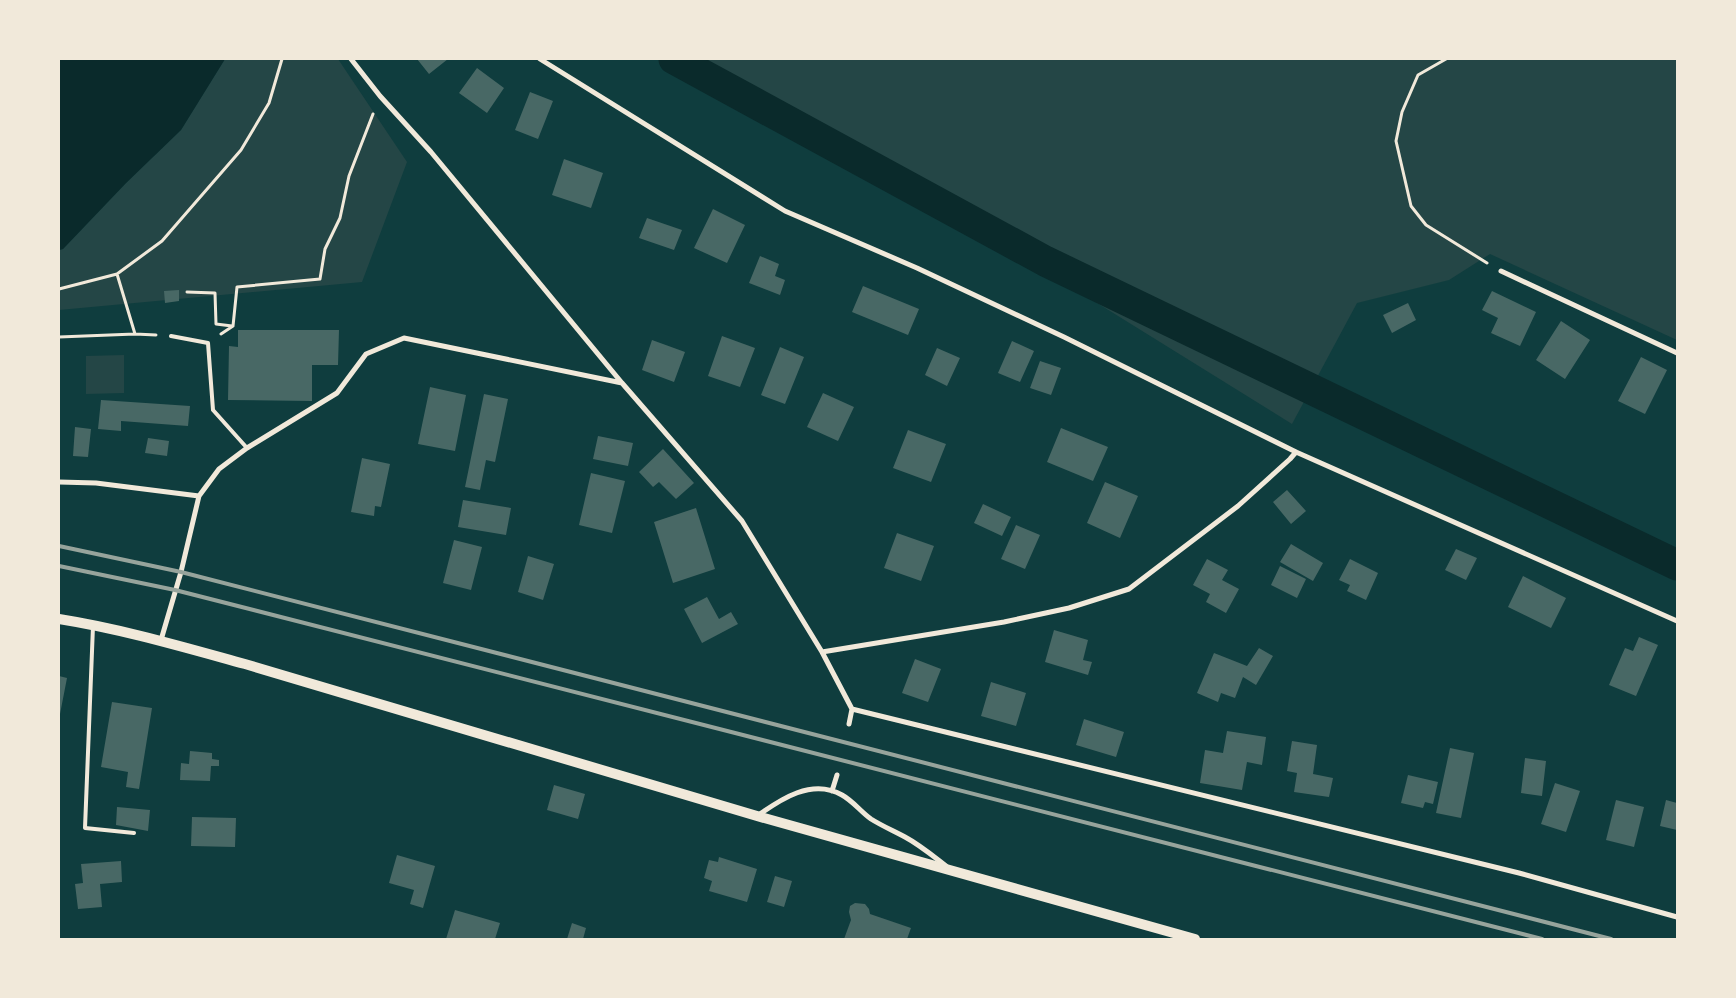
<svg xmlns="http://www.w3.org/2000/svg" width="1736" height="998" viewBox="0 0 1736 998" font-family="'Public Sans',sans-serif">
<rect width="100%" height="100%" fill="#0f3d3e"/>
<path fill="#244646" d="M 225,59 L 338,59 L 407,162 L 362,282 L 59,310 L 59,250 L 63,249 L 126,183 L 181,130 Z
M 704,59 L 1677,59 L 1677,340 L 1490,254 L 1449,280 L 1357,303 L 1292,424 Z
M 124,355 L 124,393 L 86,394 L 86,356 Z"/>
<path fill="#0a2a2b" d="M 59,59 L 225,59 L 181,130 L 126,183 L 63,249 L 59,250 Z"/>
<g fill="none" stroke-linecap="round" stroke-linejoin="round">
<path stroke="#0a2a2b" stroke-width="31" d="M 674,59 L 1045,261 L 1677,565"/>
</g>
<path fill="#486865" d="M 417,59 L 448,59 L 429,74 Z
M 477,68 L 504,88 L 487,113 L 459,93 Z
M 530,92 L 553,101 L 538,139 L 515,130 Z
M 564,159 L 603,173 L 591,208 L 552,195 Z
M 713,209 L 745,225 L 727,263 L 694,248 Z
M 647,218 L 682,230 L 674,250 L 639,238 Z
M 760,256 L 779,264 L 775,276 L 785,280 L 780,295 L 749,283 Z
M 863,286 L 919,309 L 908,335 L 852,312 Z
M 179,290 L 179,301 L 165,303 L 164,291 Z
M 1492,291 L 1536,312 L 1520,346 L 1491,333 L 1498,318 L 1482,310 Z
M 1408,303 L 1416,320 L 1392,333 L 1383,315 Z
M 1561,321 L 1590,340 L 1565,379 L 1536,360 Z
M 238,330 L 339,330 L 338,365 L 312,365 L 312,401 L 228,400 L 229,346 L 238,347 Z
M 722,336 L 755,348 L 740,387 L 708,376 Z
M 652,340 L 685,352 L 674,382 L 642,370 Z
M 1012,341 L 1034,351 L 1020,382 L 998,373 Z
M 780,347 L 804,357 L 785,404 L 761,395 Z
M 937,348 L 960,358 L 947,386 L 925,375 Z
M 1641,357 L 1667,370 L 1645,414 L 1618,401 Z
M 1040,361 L 1061,368 L 1051,395 L 1030,388 Z
M 430,387 L 466,395 L 455,451 L 418,444 Z
M 823,393 L 854,407 L 838,441 L 807,427 Z
M 484,394 L 508,399 L 495,462 L 486,460 L 480,490 L 465,487 Z
M 101,400 L 190,406 L 188,426 L 121,421 L 121,431 L 98,429 Z
M 75,427 L 91,429 L 88,457 L 73,456 Z
M 1061,428 L 1108,447 L 1093,481 L 1047,462 Z
M 908,430 L 946,444 L 931,482 L 893,468 Z
M 598,436 L 633,443 L 628,466 L 593,459 Z
M 148,438 L 169,441 L 167,456 L 145,453 Z
M 663,449 L 694,483 L 676,499 L 659,482 L 653,487 L 639,472 Z
M 362,458 L 390,464 L 381,507 L 375,506 L 374,516 L 351,512 Z
M 591,473 L 625,481 L 612,533 L 579,525 Z
M 1105,482 L 1138,496 L 1120,538 L 1087,523 Z
M 1287,490 L 1306,511 L 1291,524 L 1273,502 Z
M 463,500 L 511,508 L 506,535 L 458,527 Z
M 983,504 L 1011,517 L 1002,536 L 974,523 Z
M 696,508 L 715,569 L 673,583 L 654,522 Z
M 1016,525 L 1040,535 L 1025,569 L 1001,559 Z
M 897,533 L 934,546 L 921,581 L 884,568 Z
M 454,540 L 482,547 L 471,590 L 443,583 Z
M 1291,544 L 1323,563 L 1313,581 L 1280,562 Z
M 1456,549 L 1477,558 L 1466,580 L 1445,570 Z
M 528,556 L 554,564 L 543,600 L 518,592 Z
M 1207,559 L 1228,570 L 1222,580 L 1239,589 L 1226,613 L 1206,602 L 1210,594 L 1193,585 Z
M 1350,559 L 1378,573 L 1366,600 L 1347,591 L 1350,585 L 1339,580 Z
M 1280,566 L 1306,579 L 1297,598 L 1271,585 Z
M 1523,576 L 1566,598 L 1551,628 L 1508,607 Z
M 707,597 L 719,619 L 731,612 L 738,624 L 702,643 L 684,609 Z
M 1054,630 L 1088,640 L 1083,660 L 1092,662 L 1088,675 L 1045,662 Z
M 1639,637 L 1658,645 L 1636,696 L 1609,685 L 1625,648 L 1633,651 Z
M 1259,648 L 1273,656 L 1256,685 L 1243,677 L 1235,698 L 1221,693 L 1218,702 L 1197,693 L 1214,653 L 1247,666 Z
M 915,659 L 941,669 L 928,702 L 902,693 Z
M 59,676 L 67,678 L 60,714 L 59,713 Z
M 991,682 L 1026,693 L 1016,726 L 981,716 Z
M 112,702 L 152,708 L 139,789 L 126,787 L 128,772 L 101,767 Z
M 1084,719 L 1124,732 L 1116,757 L 1076,745 Z
M 1227,731 L 1266,737 L 1262,765 L 1247,762 L 1242,790 L 1200,783 L 1205,750 L 1223,753 Z
M 1292,741 L 1317,745 L 1313,774 L 1333,778 L 1329,797 L 1294,792 L 1297,773 L 1287,771 Z
M 1450,748 L 1474,753 L 1461,818 L 1436,813 Z
M 190,751 L 212,753 L 212,759 L 219,760 L 219,766 L 211,766 L 210,781 L 180,780 L 181,763 L 189,764 Z
M 1525,758 L 1546,761 L 1542,796 L 1521,793 Z
M 1408,775 L 1438,782 L 1433,804 L 1425,802 L 1423,808 L 1401,803 Z
M 1555,783 L 1580,791 L 1566,832 L 1541,824 Z
M 554,785 L 585,794 L 578,819 L 547,810 Z
M 1616,800 L 1644,807 L 1634,847 L 1606,840 Z
M 1666,800 L 1677,803 L 1677,830 L 1660,826 Z
M 117,807 L 150,810 L 148,831 L 116,825 Z
M 192,817 L 236,818 L 235,847 L 191,846 Z
M 397,855 L 435,866 L 423,908 L 410,904 L 414,890 L 389,883 Z
M 719,857 L 757,869 L 747,902 L 709,891 L 712,881 L 704,878 L 709,860 L 718,862 Z
M 121,861 L 122,882 L 100,884 L 102,907 L 78,909 L 75,884 L 83,883 L 81,864 Z
M 775,876 L 792,881 L 784,907 L 767,902 Z
M 855,903 L 865,904 L 869,909 L 870,914 L 911,928 L 907,939 L 844,939 L 851,920 L 849,912 L 850,906 Z
M 455,910 L 500,923 L 495,939 L 446,939 Z
M 572,923 L 586,928 L 583,939 L 567,939 Z"/>
<g fill="none" stroke-linecap="round" stroke-linejoin="round">
<path stroke="#f1e9da" stroke-width="3" d="M 1446,59 L 1418,75 L 1402,112 L 1396,141 L 1411,206 L 1426,225 L 1487,263
M 117,274 L 135,334
M 59,289 L 117,274 L 162,241 L 241,150 L 269,103 L 282,59
M 187,292 L 215,293 L 216,324 L 232,326
M 221,334 L 233,326 L 237,287 L 320,279 L 325,249 L 340,218 L 349,176 L 373,114
M 59,337 L 135,334 L 156,335"/>
<path stroke="#f1e9da" stroke-width="4" d="M 171,336 L 208,343 L 213,410 L 247,448
M 93,626 L 85,828 L 134,833"/>
<path stroke="#f1e9da" stroke-width="5" d="M 351,59 L 380,96 L 431,152 L 622,383
M 540,59 L 785,211 L 917,268 L 1064,337 L 1296,452 L 1677,621
M 1501,271 L 1677,353
M 59,482 L 96,483 L 199,496
M 161,640 L 181,572 L 199,496 L 219,469 L 247,448 L 337,393 L 366,354 L 404,338 L 622,383 L 742,521 L 822,652 L 852,709 L 849,724
M 822,652 L 1004,622 L 1069,608 L 1129,589 L 1238,506 L 1290,459 L 1296,452
M 852,709 L 1519,873 L 1677,917
M 832,791 L 837,775
M 757,816 C 781,799 812,778 842,795 C 853,801 861,812 871,819 C 882,826 894,831 905,837 C 920,845 933,856 946,866"/>
<path stroke="#f1e9da" stroke-width="10" d="M 59,619 C 122,629 183,647 245,664 L 757,816 L 1195,939"/>
<path stroke="#97a49c" stroke-width="4" d="M 59,546 L 181,572 L 1611,939
M 59,566 L 175,590 L 1542,939"/>
</g>
<rect width="1736" height="998" fill="none" stroke="#f1e9da" stroke-width="120"/>
</svg>
